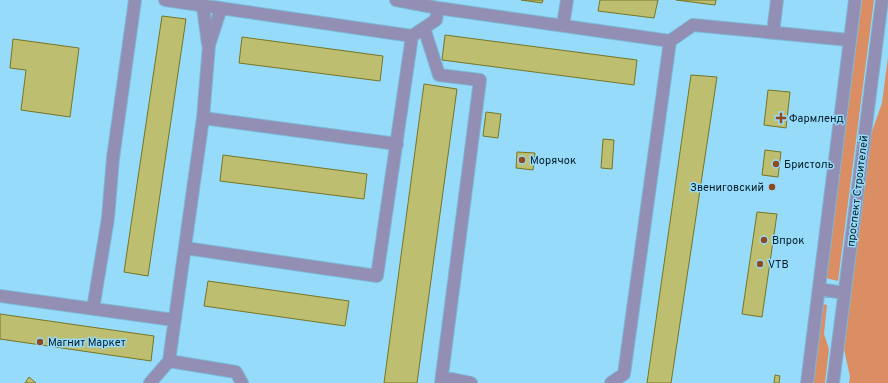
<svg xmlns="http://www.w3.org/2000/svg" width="888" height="383" viewBox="0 0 888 383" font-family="Overpass,sans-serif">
<rect width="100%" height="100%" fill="#97dbfb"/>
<path fill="#db8e64" d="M 862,0 L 874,0 L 838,281 L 826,278 Z
M 888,57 L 888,383 L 849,383 L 850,377 L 844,349 L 869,140 L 882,103 Z
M 822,304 L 827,305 L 824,334 L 829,349 L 825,383 L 813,383 Z"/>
<path fill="#bdbe6f" stroke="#767624" d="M 521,0 L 543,0 L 542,3 Z
M 600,0 L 658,0 L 654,18 L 598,11 Z
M 676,0 L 716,0 L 715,5 Z
M 162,16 L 186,19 L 148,276 L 124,272 Z
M 445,35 L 637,60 L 634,85 L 442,60 Z
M 242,37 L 383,56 L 380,81 L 239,63 Z
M 13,39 L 79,48 L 70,117 L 21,110 L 26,70 L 10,68 Z
M 691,75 L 717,77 L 671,383 L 647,383 Z
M 424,84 L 457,89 L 417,383 L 384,383 Z
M 768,90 L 790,92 L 786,128 L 764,125 Z
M 486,112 L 501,114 L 498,138 L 483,136 Z
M 603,139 L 614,140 L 612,169 L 601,168 Z
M 765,150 L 781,152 L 778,177 L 762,175 Z
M 517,152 L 535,153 L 533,170 L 516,168 Z
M 223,155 L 367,174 L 364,199 L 220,181 Z
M 757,212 L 777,214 L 762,317 L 742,314 Z
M 208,281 L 349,301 L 345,326 L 204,306 Z
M 0,314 L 154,336 L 151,361 L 0,339 Z
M 775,375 L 780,376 L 779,383 L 774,383 Z
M 29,377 L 36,383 L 25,383 Z"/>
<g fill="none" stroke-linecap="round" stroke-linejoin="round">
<defs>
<path id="minor" d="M 165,0 L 412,36
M 202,0 L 208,44
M 396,0 L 438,8 L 670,41 L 693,25 L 849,40
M 563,25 L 567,0
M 424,28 L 439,75 L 480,80 L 441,383
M 773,33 L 777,0
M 203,118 L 397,144
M 185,248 L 377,276 L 412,36 L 436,20 L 438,8
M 819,289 L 844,293
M 0,296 L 174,320
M 93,309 L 108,218 L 113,158 L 135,0
M 169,361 L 236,372 L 242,383
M 442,377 L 471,383
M 150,383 L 169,361 L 203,118 L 209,45 L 221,8
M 611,383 L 624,374 L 670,41
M 807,383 L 855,0
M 833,383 L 882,0"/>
</defs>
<use href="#minor" stroke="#7cb8d5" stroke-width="14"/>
<use href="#minor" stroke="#928eb4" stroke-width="12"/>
</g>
<g fill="#8f4a20" stroke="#97dbfb" stroke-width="1.5">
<path d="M779 112h4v4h4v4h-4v4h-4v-4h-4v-4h4z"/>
<circle cx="522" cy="160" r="4"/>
<circle cx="776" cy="164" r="4"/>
<circle cx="772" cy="187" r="4"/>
<circle cx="764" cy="240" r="4"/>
<circle cx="760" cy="264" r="4"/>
<circle cx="40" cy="342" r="4"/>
</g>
<g text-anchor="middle" stroke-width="3" stroke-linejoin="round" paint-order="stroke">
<g font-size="11" fill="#001b27" stroke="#97dbfb" text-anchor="start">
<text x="789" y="122">Фармленд</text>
<text x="530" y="164">Морячок</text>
<text x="784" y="168">Бристоль</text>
<text x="764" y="191" text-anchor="end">Звениговский</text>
<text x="772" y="244">Впрок</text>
<text x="768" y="268">VTB</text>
<text x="48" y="346">Магнит Маркет</text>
</g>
<g font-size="11" fill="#001b27" stroke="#97dbfb">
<text transform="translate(857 191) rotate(-83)" y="4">проспект Строителей</text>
</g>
</g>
</svg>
